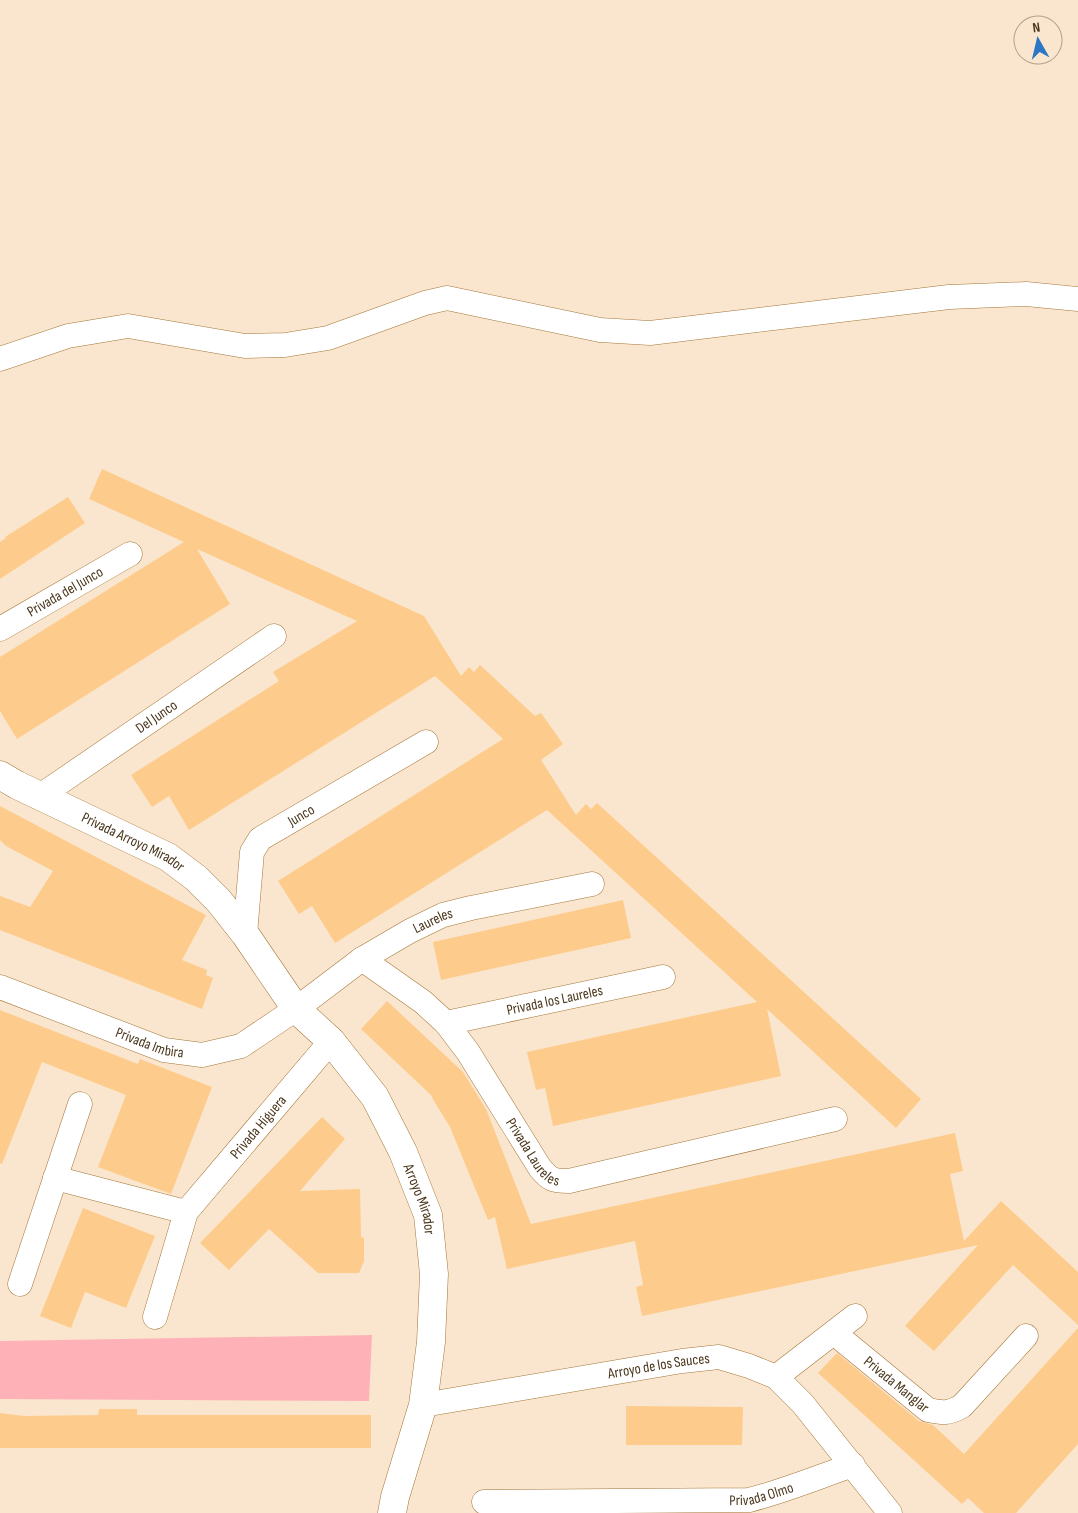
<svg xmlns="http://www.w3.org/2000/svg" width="1078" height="1513" viewBox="0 0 1078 1513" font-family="'Sofia Sans Condensed',sans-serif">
<rect width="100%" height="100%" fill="#fae6ce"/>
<path fill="#feb2b8" d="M 372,1335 L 369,1401 L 0,1399 L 0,1341 Z"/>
<path fill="#fdcc8c" d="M 102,469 L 424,616 L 461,676 L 469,667 L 474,672 L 480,665 L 535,716 L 541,713 L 563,744 L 541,760 L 576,815 L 586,804 L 591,809 L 597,803 L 921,1099 L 896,1128 L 767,1009 L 781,1076 L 553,1126 L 545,1088 L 536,1090 L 527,1052 L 757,1002 L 547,810 L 335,943 L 312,906 L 299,914 L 278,881 L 503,739 L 435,676 L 189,830 L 169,796 L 152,807 L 131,775 L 279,681 L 273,672 L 357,621 L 197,549 L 230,604 L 17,739 L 0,711 L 0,657 L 184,542 L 89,499 Z
M 68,497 L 85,523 L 0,579 L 0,542 L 6,538 L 5,537 Z
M 0,806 L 206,915 L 182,960 L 207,970 L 206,975 L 213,978 L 202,1009 L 0,930 L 0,896 L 30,907 L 53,871 L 6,846 L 0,840 Z
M 623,900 L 631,938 L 441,980 L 433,942 Z
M 387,1001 L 463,1072 L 486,1109 L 531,1224 L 955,1133 L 963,1171 L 950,1174 L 964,1241 L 1001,1201 L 1078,1272 L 1078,1325 L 1013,1265 L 934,1351 L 905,1326 L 978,1245 L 642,1316 L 636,1287 L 643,1285 L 635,1241 L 507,1269 L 495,1217 L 488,1220 L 450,1127 L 434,1101 L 431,1095 L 361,1029 Z
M 0,1010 L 138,1064 L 140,1059 L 212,1087 L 171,1194 L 98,1167 L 126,1095 L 42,1062 L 2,1164 L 0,1163 Z
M 322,1117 L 345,1139 L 300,1191 L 360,1189 L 361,1237 L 364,1238 L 364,1261 L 359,1273 L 318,1273 L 269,1229 L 229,1270 L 200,1243 Z
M 83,1208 L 155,1236 L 126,1308 L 85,1292 L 71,1328 L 40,1316 Z
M 1078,1328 L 1078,1444 L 1016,1513 L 984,1513 L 968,1498 L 962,1504 L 818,1373 L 837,1353 L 919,1421 L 933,1425 L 964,1454 Z
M 626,1406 L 743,1407 L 742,1445 L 626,1445 Z
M 99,1409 L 137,1409 L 137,1415 L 371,1415 L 371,1448 L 0,1448 L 0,1413 L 24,1416 L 98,1415 Z"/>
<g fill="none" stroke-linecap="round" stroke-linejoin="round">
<defs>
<g id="minor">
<path d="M 0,359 L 68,336 L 128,326 L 245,346 L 285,345 L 328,338 L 425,303 L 447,298 L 600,330 L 650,333 L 949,297 L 1026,294 L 1078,299"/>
<path id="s1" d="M 0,629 L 130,554"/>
<path id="s2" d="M 40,796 L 274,636"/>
<path id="s3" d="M 245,934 L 252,852 L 260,839 L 426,742"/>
<path id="s4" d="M 362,959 L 423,1002 L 446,1023 L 468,1052 L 540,1168 C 550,1180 553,1181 569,1181 L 835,1119"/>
<path id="s5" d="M 0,987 L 164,1050 L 202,1055 L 241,1046 L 296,1009 L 362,959 L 410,931 L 443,915 L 471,908 L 592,884"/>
<path id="s6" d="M 446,1023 L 663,977"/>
<path d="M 55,1178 L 186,1212"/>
<path d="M 20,1284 L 80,1104"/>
<path id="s7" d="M 155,1317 L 186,1212 L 331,1041"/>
<path id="s8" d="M 834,1333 L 928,1410 C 943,1413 948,1414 962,1406 L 1026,1336"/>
<path d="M 776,1377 L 855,1316"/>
<path id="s9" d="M 423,1405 L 682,1361 L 719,1357 L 749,1366 L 776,1377 L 803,1404 L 890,1513"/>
<path id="s10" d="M 484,1502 L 749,1500 C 785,1491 818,1477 853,1465"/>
</g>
<g id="tertiary">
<path id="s11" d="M 0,775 L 17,785 L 168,857 L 196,878 L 219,901 L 245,934 L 296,1009 L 331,1041 L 375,1097 L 403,1152 L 428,1215 L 434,1274 L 431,1342 L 423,1405 L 395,1497 L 392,1513"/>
</g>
</defs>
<use href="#minor" stroke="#a47738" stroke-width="25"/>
<use href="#tertiary" stroke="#a47738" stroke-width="29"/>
<use href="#minor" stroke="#fff" stroke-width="24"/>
<use href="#tertiary" stroke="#fff" stroke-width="28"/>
</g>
<g text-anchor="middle" stroke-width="4" stroke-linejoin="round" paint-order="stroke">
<g font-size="15" fill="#4a371c" stroke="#fae6ce">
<text dy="5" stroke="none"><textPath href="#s1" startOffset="75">Privada del Junco</textPath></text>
<text dy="5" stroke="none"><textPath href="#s2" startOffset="141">Del Junco</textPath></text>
<text dy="5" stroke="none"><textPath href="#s3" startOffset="145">Junco</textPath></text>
<text dy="5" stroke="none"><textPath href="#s11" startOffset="149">Privada Arroyo Mirador</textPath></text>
<text dy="5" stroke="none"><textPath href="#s5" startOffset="484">Laureles</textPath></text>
<text dy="5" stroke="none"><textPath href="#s6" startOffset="111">Privada los Laureles</textPath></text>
<text dy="5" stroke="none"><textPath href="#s5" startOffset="160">Privada Imbira</textPath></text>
<text dy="5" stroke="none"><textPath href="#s7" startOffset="221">Privada Higuera</textPath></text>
<text dy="5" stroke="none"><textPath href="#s4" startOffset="262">Privada Laureles</textPath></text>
<text dy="5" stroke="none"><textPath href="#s11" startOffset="618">Arroyo Mirador</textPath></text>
<text dy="5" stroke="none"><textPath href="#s9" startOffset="239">Arroyo de los Sauces</textPath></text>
<text dy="5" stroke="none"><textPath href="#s8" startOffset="81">Privada Manglar</textPath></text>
<text dy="5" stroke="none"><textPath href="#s10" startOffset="278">Privada Olmo</textPath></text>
</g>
</g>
<g transform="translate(1038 40) rotate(352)"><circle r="24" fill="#fae6ce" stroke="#b4a087"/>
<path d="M0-4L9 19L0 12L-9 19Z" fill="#2c76c6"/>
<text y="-8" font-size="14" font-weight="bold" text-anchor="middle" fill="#4a371c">N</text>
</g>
</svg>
